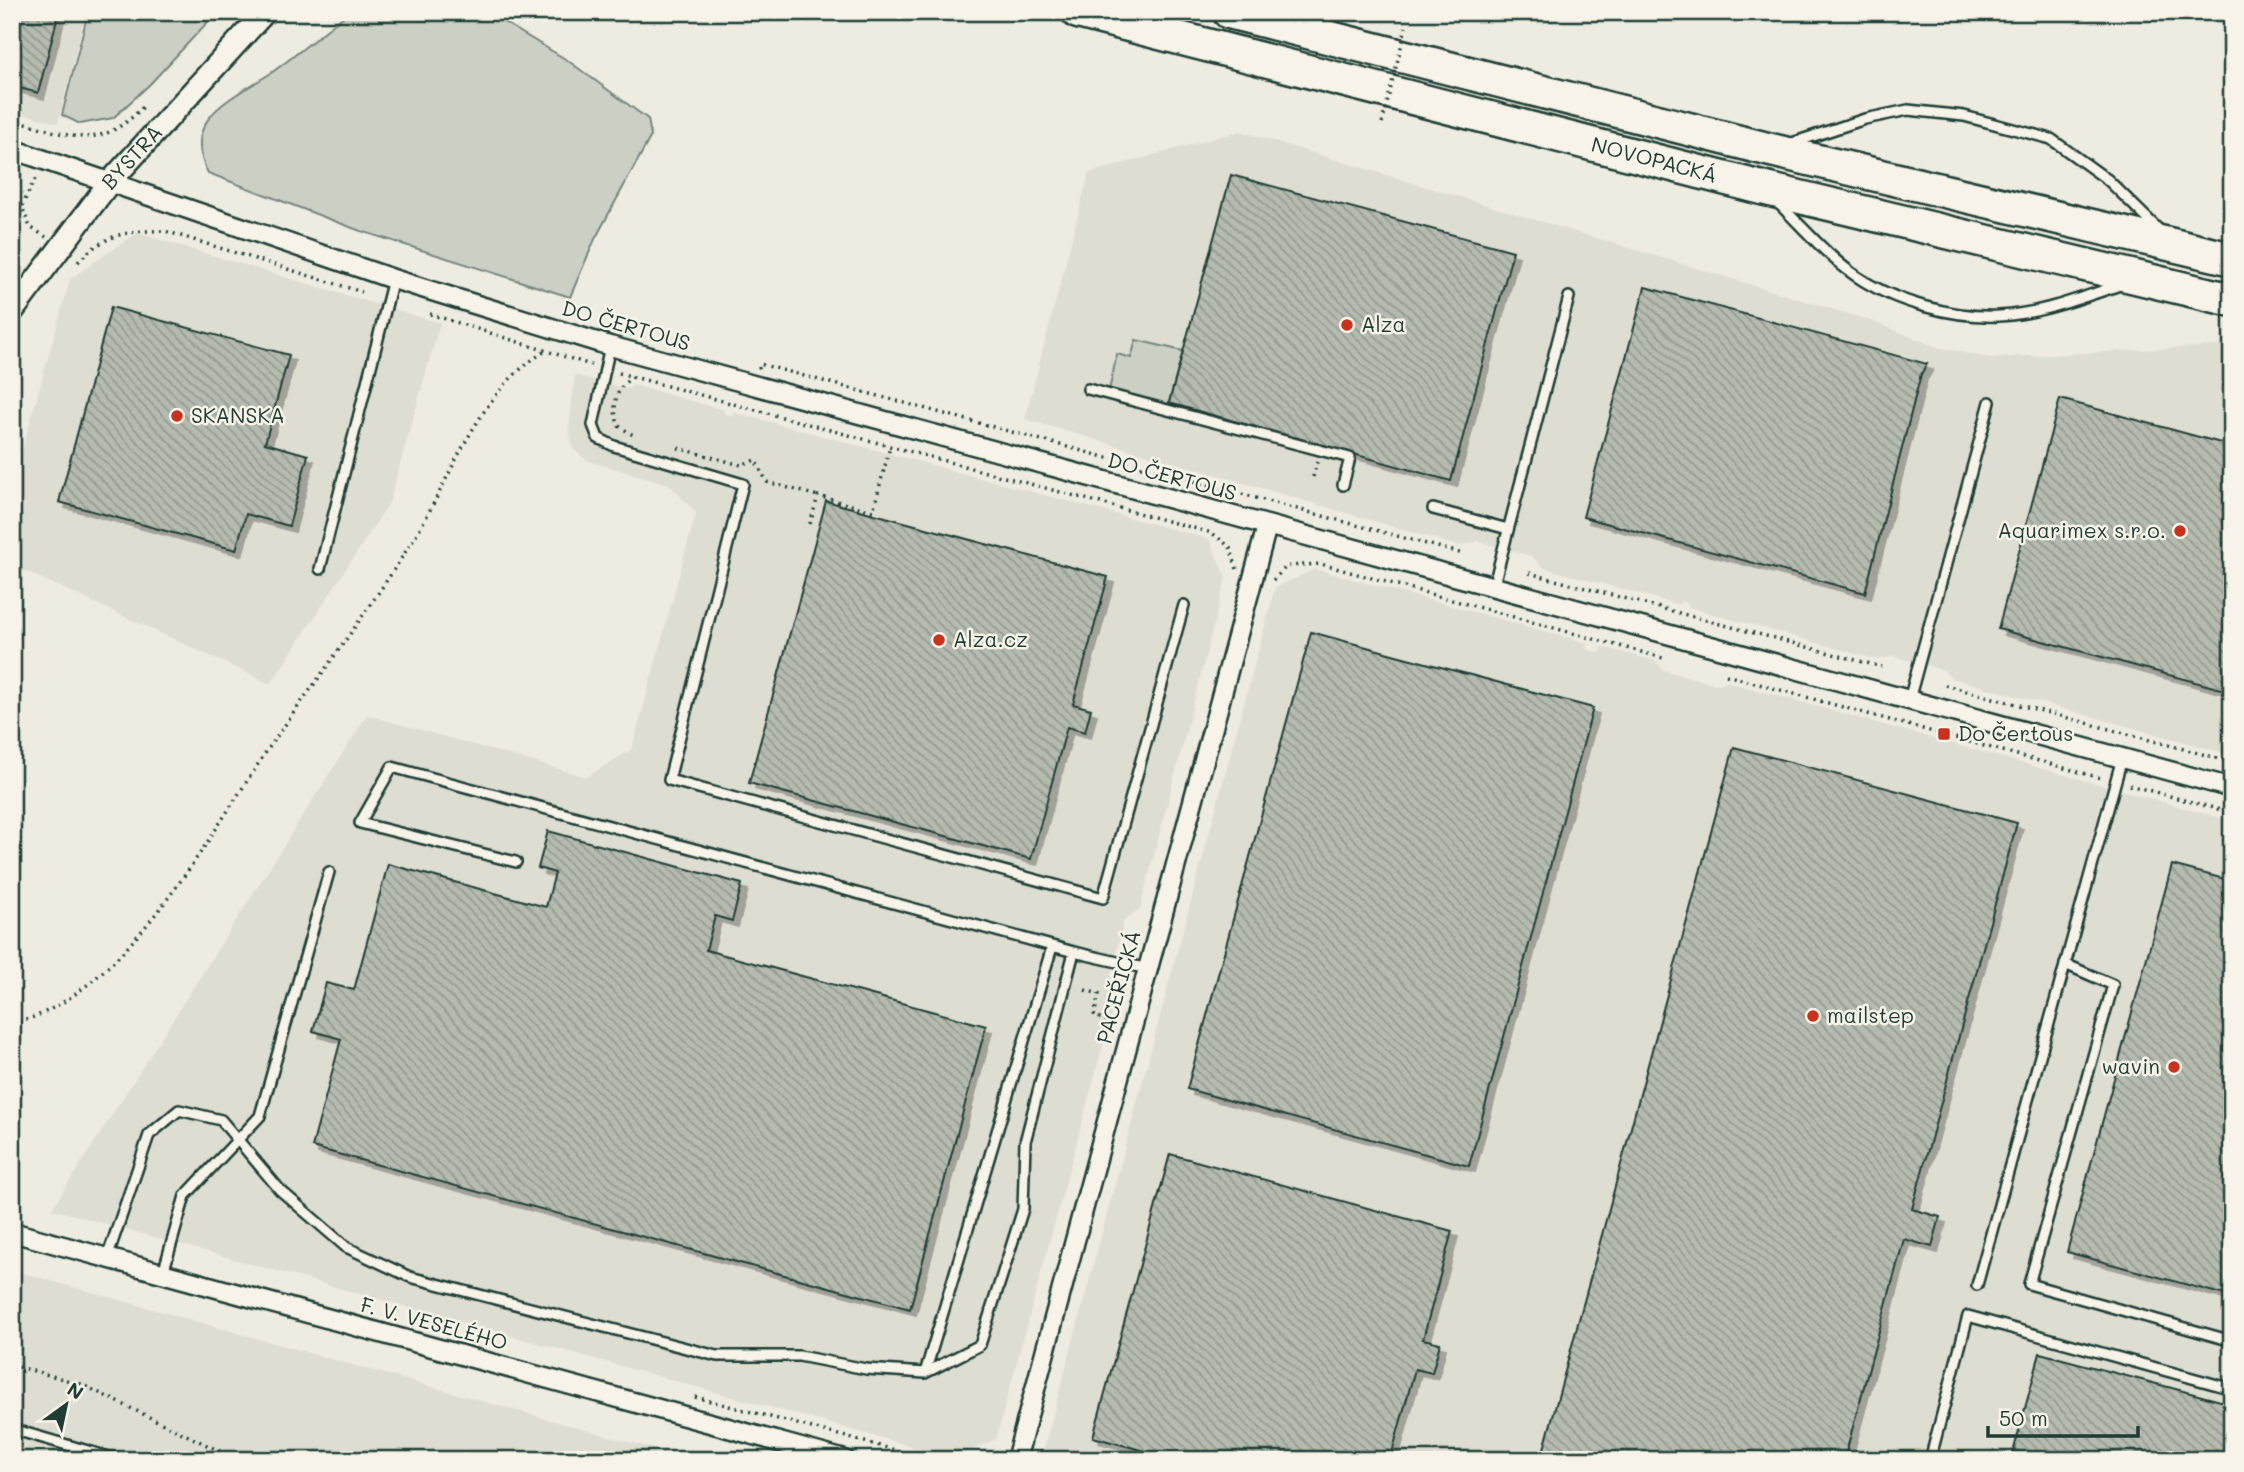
<svg xmlns="http://www.w3.org/2000/svg" width="2244" height="1472" viewBox="0 0 2244 1472" font-family="Mali,sans-serif">
<defs>
<pattern id="building-back-hatch" width="6" height="6" patternUnits="userSpaceOnUse" patternTransform="scale(1.75)"><rect width="6" height="6" fill="#b5bbb0"/><path d="M-1 5l2 2M0 0l6 6M5-1l2 2" fill="none" stroke="#939990"/></pattern>
<filter id="shadow"><feDropShadow dx="6" dy="6" stdDeviation="0" flood-color="#0004"/></filter>
</defs>
<rect width="100%" height="100%" fill="#eeece1"/>
<filter id="ink" filterUnits="userSpaceOnUse"><feTurbulence type="fractalNoise" baseFrequency=".0143" numOctaves="2"/><feDisplacementMap in="SourceGraphic" scale="14" xChannelSelector="R" yChannelSelector="G"/><feConvolveMatrix kernelMatrix="1 2 1 2 8 2 1 2 1" color-interpolation-filters="sRGB"/></filter>
<g filter="url(#ink)">
<path fill="#ddddd2" d="M 12,12 L 86,12 L 58,123 L 12,111 Z
M 1240,131 L 1869,320 L 1937,347 L 1990,358 L 2232,345 L 2232,755 L 1951,678 L 1943,670 L 1893,656 L 1878,660 L 1688,607 L 1689,604 L 1681,601 L 1680,605 L 1544,568 L 1531,556 L 1478,541 L 1459,546 L 1025,419 L 1089,173 Z
M 137,233 L 440,323 L 389,503 L 271,684 L 12,565 L 12,487 L 70,279 Z
M 575,375 L 628,389 L 634,385 L 724,410 L 724,413 L 732,416 L 733,412 L 1209,539 L 1226,578 L 1140,909 L 1124,920 L 1109,983 L 1115,1001 L 996,1439 L 954,1458 L 52,1209 L 367,715 L 587,777 L 632,749 L 696,513 L 669,484 L 588,461 L 573,449 L 569,429 Z
M 1315,569 L 1588,643 L 1586,649 L 1600,653 L 1602,647 L 1655,661 L 1664,670 L 1693,678 L 1715,684 L 1728,682 L 2232,821 L 2232,1460 L 1041,1460 L 1275,588 Z
M 12,1270 L 694,1460 L 12,1460 Z"/>
<path fill="#cccfc4" stroke="#76867c" stroke-width="2" d="M 88,12 L 217,12 L 150,84 L 113,118 L 80,124 L 62,115 Z
M 349,12 L 487,12 L 567,60 L 648,119 L 651,136 L 595,239 L 570,297 L 358,230 L 208,173 C 179,118 233,98 271,73 C 298,54 323,32 349,12 Z
M 1136,340 L 1183,351 L 1168,405 L 1109,391 L 1117,354 L 1131,358 Z"/>
<path fill="url(#building-back-hatch)" stroke="#1f3d34" stroke-width="2" filter="url(#shadow)" d="M 12,12 L 59,12 L 38,93 L 12,86 Z
M 1231,175 L 1513,251 L 1451,481 L 1169,403 Z
M 1645,287 L 1927,364 L 1921,374 L 1865,593 L 1583,517 Z
M 111,307 L 289,355 L 265,443 L 308,455 L 289,526 L 246,514 L 236,550 L 59,502 Z
M 2060,399 L 2232,446 L 2232,692 L 1998,629 Z
M 826,501 L 1108,577 L 1073,704 L 1091,709 L 1085,732 L 1067,727 L 1031,859 L 749,783 Z
M 1311,632 L 1593,708 L 1469,1166 L 1187,1089 Z
M 1734,747 L 2017,823 L 1912,1209 L 1940,1217 L 1932,1247 L 1904,1239 L 1844,1460 L 1541,1460 Z
M 548,831 L 742,884 L 732,921 L 715,916 L 706,950 L 986,1026 L 910,1309 L 312,1147 L 341,1039 L 313,1031 L 326,983 L 354,990 L 388,864 L 546,907 L 555,873 L 538,868 Z
M 2172,865 L 2232,881 L 2232,1297 L 2067,1252 Z
M 1170,1154 L 1452,1231 L 1423,1339 L 1440,1343 L 1432,1373 L 1415,1369 L 1390,1460 L 1178,1460 L 1093,1437 Z
M 2040,1353 L 2232,1404 L 2232,1460 L 2011,1460 Z"/>
<g fill="none" stroke-linecap="round" stroke-linejoin="round">
<defs>
<path id="service" d="M 1789,144 L 1865,119 L 1908,110 L 1964,116 L 2051,139 L 2108,180 L 2160,231
M 1778,203 C 1803,227 1828,257 1856,276 C 1894,302 1953,318 1999,316 C 2041,314 2083,297 2123,284
M 610,346 L 593,425 L 598,438 L 614,446 L 743,484 L 669,780 L 1103,898 L 1184,605
M 1088,389 L 1350,458 L 1343,485
M 1433,509 L 1508,529
M 320,569 L 393,279
M 1493,588 L 1569,297
M 1909,700 L 1990,402
M 516,862 L 360,823 L 392,767 L 1074,952 L 1148,969
M 2065,964 L 2113,985 L 2029,1284 L 2232,1341
M 107,1258 L 149,1135 L 179,1110 L 221,1120 L 280,1190 L 346,1247 L 410,1277 L 717,1356 L 799,1356 L 866,1369 L 925,1373 L 980,1345 L 1023,1209 L 1025,1142 L 1074,952
M 163,1273 L 185,1196 L 260,1116 L 329,872
M 1977,1285 L 2122,758
M 925,1373 L 1052,947
M 12,1429 L 119,1460
M 1930,1460 L 1968,1316 L 2232,1389"/>
<path id="minor" d="M 12,149 L 393,279 L 610,346 L 2232,788
M 12,1232 L 845,1460
M 1016,1460 L 1267,526"/>
<g id="tertiary">
<path id="s1" d="M 12,312 L 109,183 L 265,12"/>
</g>
<g id="motorway">
<path id="s2" d="M 1078,12 L 1762,188 L 2232,300"/>
<path d="M 1229,12 L 1771,150 L 2232,259"/>
</g>
</defs>
<use href="#service" stroke="#1f3d34" stroke-width="14"/>
<use href="#minor" stroke="#1f3d34" stroke-width="23"/>
<use href="#tertiary" stroke="#1f3d34" stroke-width="26"/>
<use href="#motorway" stroke="#1f3d34" stroke-width="37"/>
<path stroke="#1f3d34" stroke-width="3.5" stroke-dasharray="2 5" stroke-linecap="butt" d="M 12,119 C 71,135 96,155 144,106
M 12,204 L 22,207 L 30,227 L 46,237
M 22,206 L 35,179
M 78,262 C 104,234 128,230 165,231 L 362,292
M 430,314 L 591,365
M 759,369 L 760,364 L 1460,553
M 619,373 L 1212,533 L 1230,547 L 1237,569
M 633,377 C 615,387 611,408 619,426 L 633,435
M 678,448 L 741,465 L 755,460 L 767,482 L 818,496
M 1313,477 L 1317,462
M 810,524 L 818,496 L 873,511 L 890,447
M 1529,573 L 1882,667
M 1273,580 L 1287,566 L 1321,564 L 1663,658
M 1726,675 L 2101,778
M 1945,685 L 2232,762
M 2129,785 L 2232,813
M 1085,990 L 1099,994 L 1094,1016 L 1113,1023
M 12,1024 C 126,997 212,829 275,739 C 321,674 369,610 411,543 C 452,479 477,390 546,351
M 12,1365 L 81,1384 L 238,1460
M 695,1397 L 933,1460
M 984,1460 L 1001,1451"/>
<use href="#service" stroke="#f7f3e8" stroke-width="9"/>
<use href="#minor" stroke="#f7f3e8" stroke-width="18"/>
<use href="#tertiary" stroke="#f7f3e8" stroke-width="21"/>
<use href="#motorway" stroke="#f7f3e8" stroke-width="32"/>
<path stroke="#1f3d34" stroke-width="3.5" stroke-dasharray="2 5" stroke-linecap="butt" d="M 1382,123 L 1406,27"/>
</g>
</g>
<g fill="#c8321e" stroke="#f7f3e8" stroke-width="2.5">
<circle cx="1347" cy="325" r="7"/>
<circle cx="177" cy="416" r="7"/>
<circle cx="2180" cy="531" r="7"/>
<circle cx="939" cy="640" r="7"/>
<rect x="1937" y="727" width="14" height="14" rx="3.5"/>
<circle cx="1813" cy="1016" r="7"/>
<circle cx="2174" cy="1067" r="7"/>
</g>
<g text-anchor="middle" stroke-width="5" stroke-linejoin="round" paint-order="stroke">
<g font-size="21" fill="#1f3d34" stroke="#f7f3e8">
<text dy="7" stroke="none"><textPath href="#s1" startOffset="196">BYSTRÁ</textPath></text>
<text dy="7" stroke="none"><textPath href="#s2" startOffset="595">NOVOPACKÁ</textPath></text>
<text transform="translate(626 326) rotate(16)" y="7">DO ČERTOUS</text>
<text transform="translate(1172 477) rotate(15)" y="7">DO ČERTOUS</text>
<text transform="translate(1119 987) rotate(-75)" y="7">PACEŘICKÁ</text>
<text transform="translate(434 1324) rotate(15)" y="7">F. V. VESELÉHO</text>
</g>
<g font-size="21" fill="#1f3d34" stroke="#f7f3e8" text-anchor="start">
<text x="1361" y="332">Alza</text>
<text x="191" y="423">SKANSKA</text>
<text x="2166" y="538" text-anchor="end">Aquarimex s.r.o.</text>
<text x="953" y="647">Alza.cz</text>
<text x="1958" y="741">Do Čertous</text>
<text x="1827" y="1023">mailstep</text>
<text x="2160" y="1074" text-anchor="end">wavin</text>
</g>
</g>
<rect width="2244" height="1472" fill="none" stroke="#f7f3e8" stroke-width="42"/>
<rect x="21" y="21" width="2202" height="1430" fill="none" stroke="#1f3d34" stroke-width="2.5" filter="url(#ink)"/>
<g transform="translate(66 1405) rotate(33)" stroke="#f7f3e8" stroke-width="5" paint-order="stroke">
<path d="M0-5L12 26L0 18L-12 26Z" fill="#1f3d34"/>
<text y="-10" font-size="19" font-weight="bold" text-anchor="middle" fill="#1f3d34">N</text>
</g>
<path d="M1988 1426v10h150v-10" fill="none" stroke="#1f3d34" stroke-width="3.5"/>
<text x="1999" y="1426" font-size="21" fill="#1f3d34" stroke="#f7f3e8" stroke-width="5" paint-order="stroke">50 m</text>
</svg>
